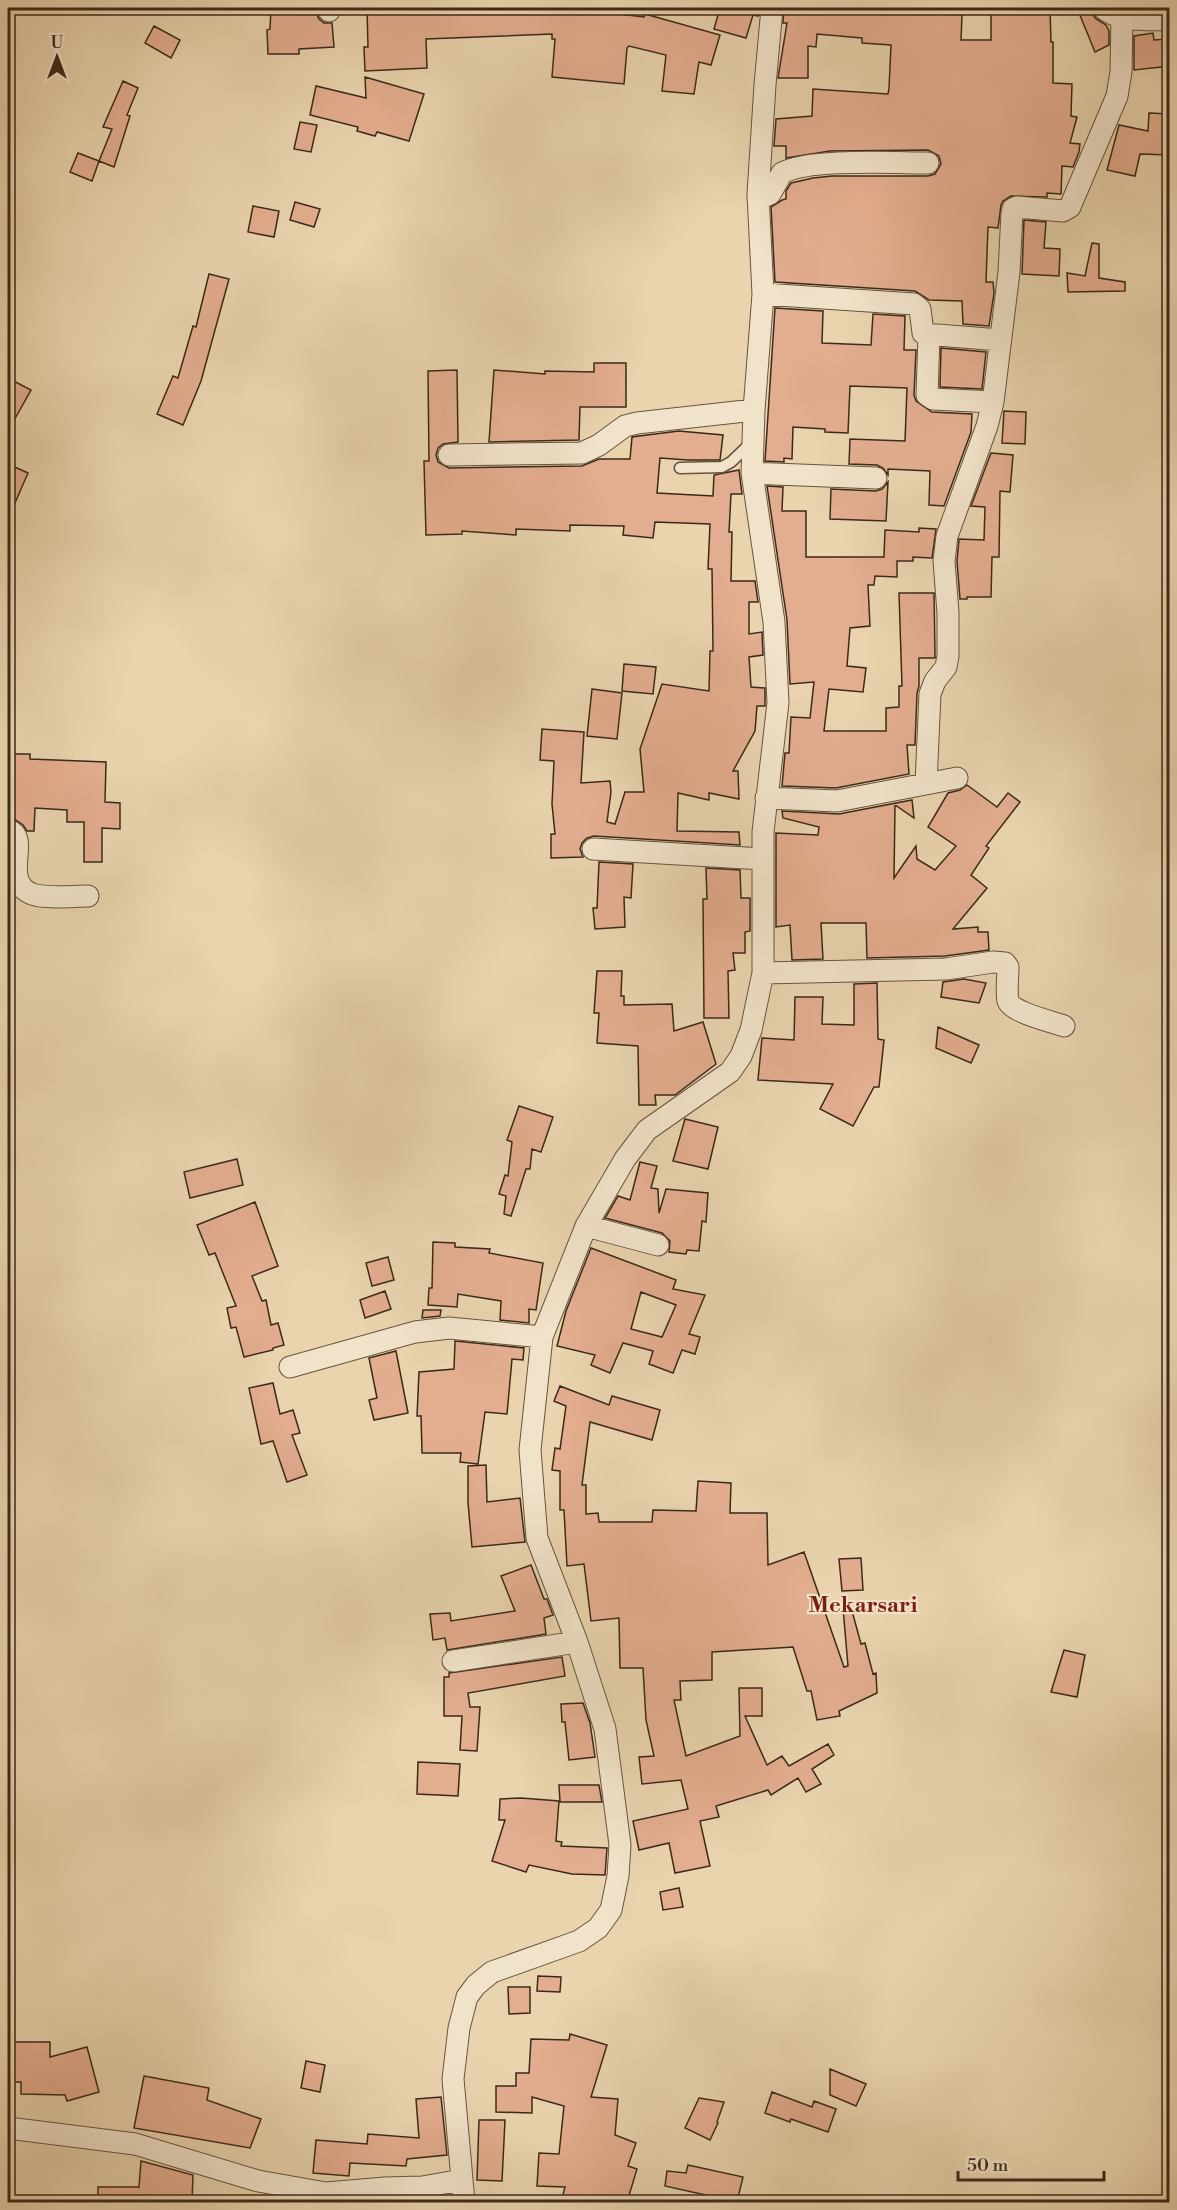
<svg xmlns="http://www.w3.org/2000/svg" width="1177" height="2210" viewBox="0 0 1177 2210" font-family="'Libre Bodoni',serif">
<rect width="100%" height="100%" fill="#e9d4ae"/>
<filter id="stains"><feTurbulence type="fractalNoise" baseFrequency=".00333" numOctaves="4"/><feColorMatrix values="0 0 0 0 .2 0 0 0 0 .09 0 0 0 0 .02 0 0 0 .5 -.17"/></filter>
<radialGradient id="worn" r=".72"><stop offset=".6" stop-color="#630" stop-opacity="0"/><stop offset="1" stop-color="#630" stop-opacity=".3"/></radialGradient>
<path fill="#e3ad8f" stroke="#3c2919" stroke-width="1.5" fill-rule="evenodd" d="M 271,8 L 314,8 L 319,19 L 324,23 L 332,23 L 334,47 L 299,49 L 299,54 L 268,54 L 267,30 L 270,29 Z
M 367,8 L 396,8 L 397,10 L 416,9 L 416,11 L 565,8 L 644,17 L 645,14 L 720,35 L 711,65 L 699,62 L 694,94 L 662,91 L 666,55 L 629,46 L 627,48 L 624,84 L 552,77 L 555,39 L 552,39 L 552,34 L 426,39 L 427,68 L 365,71 L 364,47 L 368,47 Z
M 720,8 L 759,8 L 758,16 L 753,15 L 746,38 L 714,29 Z
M 784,8 L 918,8 L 917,12 L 962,15 L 961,40 L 991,40 L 991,14 L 1023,14 L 1023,8 L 1050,8 L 1051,42 L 1053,42 L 1053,83 L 1072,84 L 1071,116 L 1077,117 L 1070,143 L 1080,144 L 1079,152 L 1073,167 L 1062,166 L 1061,194 L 1047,193 L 1047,197 L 1011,196 L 1003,201 L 1001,205 L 998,228 L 988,227 L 986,282 L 993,282 L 994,293 L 989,326 L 963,324 L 962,301 L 929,300 L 915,291 L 775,282 L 771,207 L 782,200 L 786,199 L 786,191 L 791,183 L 813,178 L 832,176 L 928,176 L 935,174 L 941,164 L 939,156 L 928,150 L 830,151 L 786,158 L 786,146 L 774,146 L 776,119 L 812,116 L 813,89 L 888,94 L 889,88 L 891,45 L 862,43 L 862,38 L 817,34 L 816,47 L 808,46 L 808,78 L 778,78 L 787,23 L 783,23 Z
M 1077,8 L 1090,8 L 1095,18 L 1106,25 L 1109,31 L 1109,45 L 1095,52 Z
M 154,26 L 180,40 L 171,58 L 145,43 Z
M 1153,33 L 1154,40 L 1170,39 L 1170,66 L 1134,70 L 1134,36 Z
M 365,77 L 424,94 L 409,141 L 377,132 L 375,136 L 357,131 L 358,127 L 310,115 L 316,86 L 366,98 Z
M 123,81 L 138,88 L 127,115 L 130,116 L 114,167 L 99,161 L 112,129 L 103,127 Z
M 1149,113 L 1170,114 L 1170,155 L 1140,154 L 1135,176 L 1107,170 L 1119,125 L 1148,131 Z
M 300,122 L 317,125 L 311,152 L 294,149 Z
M 78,153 L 99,161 L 92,181 L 70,172 Z
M 295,202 L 320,209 L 314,227 L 290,220 Z
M 253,206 L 279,211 L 274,237 L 248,232 Z
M 1024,220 L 1046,222 L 1044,248 L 1060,249 L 1059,276 L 1022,274 Z
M 1092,243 L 1099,244 L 1099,278 L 1125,282 L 1125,291 L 1068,292 L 1067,273 L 1085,276 Z
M 209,274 L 229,279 L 201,381 L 183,425 L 157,414 L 173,376 L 178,378 L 193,326 L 196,327 Z
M 775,308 L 823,311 L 822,343 L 871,345 L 873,314 L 905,316 L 904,350 L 916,350 L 914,395 L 916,401 L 932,412 L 972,414 L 971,432 L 944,506 L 929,505 L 930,471 L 888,469 L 888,475 L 883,468 L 877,465 L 849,464 L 850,439 L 905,441 L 907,388 L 850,386 L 848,433 L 825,432 L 825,429 L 793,427 L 792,459 L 784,458 L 784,462 L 765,461 Z
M 941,348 L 986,352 L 982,389 L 940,387 Z
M 594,363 L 626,363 L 626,407 L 580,407 L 579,440 L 489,442 L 494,370 L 545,374 L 545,371 L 594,372 Z
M 457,370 L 458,442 L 443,444 L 438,448 L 436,455 L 438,462 L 449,468 L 582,466 L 599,459 L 630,459 L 632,437 L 639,436 L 679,431 L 723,435 L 720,460 L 688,460 L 660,458 L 657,493 L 713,496 L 714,475 L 739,470 L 742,494 L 731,494 L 729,532 L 732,532 L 731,581 L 755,581 L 758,602 L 749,602 L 749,634 L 762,632 L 763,655 L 749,657 L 751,687 L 765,688 L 765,706 L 757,706 L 755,731 L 733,771 L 738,771 L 739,799 L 709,793 L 709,800 L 678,793 L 677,831 L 739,832 L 740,845 L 594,836 L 587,838 L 582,843 L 580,849 L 583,857 L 551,858 L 551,834 L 555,834 L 552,804 L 554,761 L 540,760 L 542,729 L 584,732 L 581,783 L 610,781 L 611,792 L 607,822 L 615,824 L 625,792 L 644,792 L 640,749 L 662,684 L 709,691 L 710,651 L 713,651 L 712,569 L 708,569 L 710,524 L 655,522 L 653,538 L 623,535 L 624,526 L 570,525 L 570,531 L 516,529 L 516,535 L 462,531 L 462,534 L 426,535 L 424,461 L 429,461 L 428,371 Z
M 8,378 L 31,390 L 8,431 Z
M 1004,411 L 1026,412 L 1025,444 L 1002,443 Z
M 991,453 L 1013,455 L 1010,492 L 1000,491 L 999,557 L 992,557 L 991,597 L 967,597 L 967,599 L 960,599 L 957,561 L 959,539 L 984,540 L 985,507 L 971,506 Z
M 8,464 L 28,473 L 8,519 Z
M 888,482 L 886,521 L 830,519 L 831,489 L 876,491 L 882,489 Z
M 767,486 L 783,487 L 782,511 L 806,511 L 806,557 L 884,557 L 885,530 L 919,532 L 919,528 L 936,529 L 932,558 L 913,557 L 913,561 L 897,561 L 897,577 L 875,576 L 874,585 L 868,585 L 870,626 L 850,628 L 847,666 L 866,668 L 863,692 L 829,689 L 824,731 L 886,731 L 886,708 L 899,707 L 899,686 L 902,686 L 899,593 L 934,593 L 935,655 L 935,658 L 919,658 L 919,686 L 917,693 L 915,745 L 907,745 L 909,774 L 836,788 L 782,786 L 785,753 L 789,753 L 791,717 L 810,718 L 814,682 L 790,684 L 787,620 Z
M 624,664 L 656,667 L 653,694 L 622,691 Z
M 592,689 L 622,693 L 617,739 L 587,736 Z
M 12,754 L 30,754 L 30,759 L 106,762 L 105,802 L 120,803 L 120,829 L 102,828 L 102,862 L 84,862 L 84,822 L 67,822 L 67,810 L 35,808 L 34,831 L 27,831 L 23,825 L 13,818 Z
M 967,785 L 997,807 L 1008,793 L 1020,802 L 986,846 L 989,848 L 971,875 L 987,888 L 953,929 L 978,927 L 978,932 L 988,932 L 989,950 L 945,956 L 867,958 L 866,923 L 821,923 L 823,959 L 792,960 L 790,925 L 776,927 L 776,833 L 818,835 L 819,827 L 783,818 L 782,811 L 839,814 L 912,800 L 914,818 L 895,805 L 894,878 L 916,846 L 917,859 L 935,870 L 956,846 L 928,827 L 948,793 L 960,790 Z
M 599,862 L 633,864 L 631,898 L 624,897 L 625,927 L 595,929 L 593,908 L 597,908 Z
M 706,868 L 740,870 L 741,898 L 750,898 L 750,931 L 745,932 L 745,953 L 733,953 L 735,970 L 728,971 L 729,1018 L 704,1018 L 703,899 L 707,899 Z
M 597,971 L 622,971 L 621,996 L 624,996 L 624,1005 L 672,1004 L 674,1031 L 703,1022 L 716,1064 L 675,1095 L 655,1095 L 656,1105 L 639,1105 L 638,1046 L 597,1043 L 599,1013 L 594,1013 Z
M 964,979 L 986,983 L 979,1003 L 941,997 L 943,982 Z
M 877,983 L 878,1039 L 884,1040 L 879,1087 L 874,1087 L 853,1126 L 820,1109 L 833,1084 L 758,1080 L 762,1038 L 794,1040 L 795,997 L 823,997 L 822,1024 L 854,1025 L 854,984 Z
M 938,1027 L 979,1045 L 971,1063 L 936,1048 Z
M 519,1106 L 553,1117 L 541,1152 L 532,1149 L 530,1169 L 526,1169 L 511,1216 L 504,1214 L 506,1196 L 499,1194 L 505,1175 L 508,1176 L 512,1142 L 507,1140 Z
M 685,1119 L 718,1127 L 708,1169 L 673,1161 Z
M 237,1159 L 243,1185 L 190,1198 L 184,1172 Z
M 640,1162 L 657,1166 L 651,1188 L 658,1189 L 659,1213 L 666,1189 L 708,1193 L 706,1222 L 702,1221 L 699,1251 L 687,1250 L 686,1254 L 669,1252 L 670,1241 L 662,1233 L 605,1218 L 618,1196 L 630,1200 Z
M 255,1202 L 278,1266 L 252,1276 L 262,1301 L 266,1300 L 271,1325 L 278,1323 L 284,1345 L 273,1348 L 273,1350 L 244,1357 L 236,1327 L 231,1328 L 227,1308 L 236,1306 L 215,1253 L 209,1255 L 197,1225 Z
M 433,1242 L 455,1243 L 455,1247 L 490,1249 L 489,1253 L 543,1263 L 536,1310 L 529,1309 L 529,1323 L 500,1320 L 501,1301 L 458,1294 L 457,1307 L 428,1305 L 429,1288 L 432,1288 Z
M 591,1248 L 676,1280 L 673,1289 L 705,1295 L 689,1334 L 700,1337 L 695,1354 L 682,1350 L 673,1373 L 649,1364 L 653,1351 L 623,1343 L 610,1373 L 591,1365 L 595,1355 L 557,1346 L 566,1311 ZM 641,1292 L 676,1305 L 662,1337 L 631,1329 Z
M 388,1257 L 394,1280 L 372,1286 L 366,1263 Z
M 385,1291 L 391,1309 L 365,1318 L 360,1300 Z
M 423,1310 L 441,1310 L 440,1316 L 422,1318 Z
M 455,1341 L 524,1348 L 523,1360 L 512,1359 L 507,1414 L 485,1412 L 478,1464 L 460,1462 L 461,1453 L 422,1453 L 421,1416 L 417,1416 L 419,1372 L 454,1369 Z
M 396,1351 L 408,1413 L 374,1420 L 369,1400 L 377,1398 L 369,1358 Z
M 273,1383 L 280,1414 L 293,1410 L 300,1433 L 292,1435 L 307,1475 L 287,1482 L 273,1441 L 261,1444 L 249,1388 Z
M 560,1386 L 609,1405 L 612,1396 L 660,1410 L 652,1440 L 590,1422 L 582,1485 L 586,1485 L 586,1514 L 598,1513 L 599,1522 L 652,1522 L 653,1510 L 696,1511 L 698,1481 L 731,1483 L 730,1513 L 767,1513 L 768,1565 L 804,1552 L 844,1667 L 848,1666 L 843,1608 L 851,1607 L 861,1644 L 865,1643 L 873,1674 L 876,1673 L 877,1693 L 839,1711 L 840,1716 L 817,1720 L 811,1691 L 807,1691 L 793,1647 L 712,1652 L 712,1680 L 680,1681 L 681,1700 L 674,1700 L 686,1756 L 740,1736 L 739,1688 L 762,1688 L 762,1716 L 745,1716 L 767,1765 L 782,1756 L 789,1766 L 828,1744 L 834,1755 L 812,1769 L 821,1784 L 806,1792 L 798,1778 L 771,1795 L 768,1790 L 716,1806 L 719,1817 L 700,1821 L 710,1866 L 675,1873 L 669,1843 L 639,1850 L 633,1821 L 688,1809 L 681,1780 L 642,1784 L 639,1757 L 654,1756 L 646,1720 L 643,1668 L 620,1668 L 619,1618 L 591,1621 L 584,1564 L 567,1566 L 564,1510 L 560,1510 L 560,1471 L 552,1470 L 555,1448 L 560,1449 L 566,1406 L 554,1401 Z
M 486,1465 L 487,1502 L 520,1498 L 525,1542 L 472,1547 L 468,1503 L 468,1466 Z
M 861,1558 L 863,1590 L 842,1591 L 839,1559 Z
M 531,1565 L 544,1599 L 547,1599 L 553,1615 L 544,1618 L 546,1634 L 447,1650 L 445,1638 L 433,1640 L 430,1614 L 450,1613 L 451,1621 L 515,1611 L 501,1576 Z
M 1064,1650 L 1085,1655 L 1077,1697 L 1051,1692 Z
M 562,1657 L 565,1676 L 468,1693 L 470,1707 L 480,1707 L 477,1751 L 460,1750 L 462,1716 L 444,1716 L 444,1677 L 449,1677 L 449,1673 Z
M 583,1703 L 590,1723 L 595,1757 L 569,1760 L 565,1722 L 562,1722 L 561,1704 Z
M 418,1762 L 460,1764 L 458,1796 L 417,1794 Z
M 559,1785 L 599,1785 L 602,1802 L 560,1802 Z
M 521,1798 L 559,1801 L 556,1841 L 562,1842 L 561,1846 L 607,1848 L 605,1875 L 572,1874 L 529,1865 L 526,1872 L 492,1861 L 505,1820 L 499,1820 L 500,1799 Z
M 679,1888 L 683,1907 L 663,1910 L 660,1892 Z
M 538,1976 L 561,1977 L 560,1992 L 537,1991 Z
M 508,1987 L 530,1987 L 530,2013 L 509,2014 Z
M 570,2034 L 607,2045 L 591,2097 L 618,2099 L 615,2135 L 636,2143 L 628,2166 L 637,2169 L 627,2202 L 577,2202 L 562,2199 L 565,2187 L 537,2186 L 539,2153 L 559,2154 L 564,2106 L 532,2097 L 532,2113 L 496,2112 L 496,2086 L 516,2086 L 516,2073 L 529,2073 L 531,2039 L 569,2040 Z
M 8,2042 L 50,2042 L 50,2057 L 87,2047 L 99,2092 L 67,2101 L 65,2095 L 21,2094 L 21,2082 L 8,2082 Z
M 306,2061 L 325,2065 L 320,2092 L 301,2088 Z
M 830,2069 L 866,2084 L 856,2106 L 830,2095 Z
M 144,2076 L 209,2088 L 207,2100 L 261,2119 L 250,2148 L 134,2128 Z
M 772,2092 L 812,2107 L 814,2101 L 836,2109 L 828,2132 L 791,2119 L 790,2122 L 765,2113 Z
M 441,2097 L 447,2155 L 407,2159 L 406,2166 L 350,2163 L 349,2176 L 313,2173 L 316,2140 L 367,2144 L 368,2134 L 419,2138 L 416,2099 Z
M 699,2098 L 724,2102 L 717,2122 L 718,2123 L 710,2140 L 685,2128 Z
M 479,2120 L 505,2120 L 502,2181 L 477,2180 Z
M 141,2161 L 193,2175 L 192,2202 L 98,2202 L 98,2187 L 139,2187 Z
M 688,2165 L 743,2177 L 737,2202 L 665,2186 L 667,2171 L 686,2173 Z"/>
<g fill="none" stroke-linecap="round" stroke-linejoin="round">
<defs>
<path id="lane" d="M 680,468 L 722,467 L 731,462 L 752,442"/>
<path id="street" d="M 327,8 L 329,11
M 1103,8 C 1118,22 1149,19 1170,20
M 758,199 L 770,194 L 782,173 C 809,158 895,163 928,163
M 763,294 L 914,304 L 920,309 L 923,333 L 925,334 L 1000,340
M 929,335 L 927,395 L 933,399 L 993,402
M 449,455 L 582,453 L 599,445 L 625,426 L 637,423 L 754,410
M 752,473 L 876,478
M 926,784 L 930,694 L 935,681 L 946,667 L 948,656 L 948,613 L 944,561 L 947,536 L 987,426 L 993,402 L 1009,272 L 1012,213 L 1013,209 L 1017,207 L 1063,211 L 1070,207 L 1117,96 L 1121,72 L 1122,17
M 766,798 L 837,801 L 957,778
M 8,829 C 10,831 14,833 15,835 C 24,849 4,883 32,894 C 46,899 73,896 88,896
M 593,849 L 763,859
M 763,973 L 946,969 L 993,962 L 1005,963 L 1008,967 C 1008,977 1006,991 1008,1001 C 1011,1012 1053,1022 1064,1026
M 586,1226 L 658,1245
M 290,1367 L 415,1332 L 449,1328 L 542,1337
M 453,1661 L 577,1642
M 8,2128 L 135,2144 L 258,2181 L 326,2193 L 385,2188 L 422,2187 L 462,2180
M 464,2202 L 453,2079 L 459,2028 L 467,1997 L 476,1985 L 492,1972 L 579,1941 L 598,1928 L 611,1910 L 618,1876 L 620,1845 L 605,1729 L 577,1642 L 537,1538 L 530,1450 L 542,1337 L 586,1226 L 625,1159 L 647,1130 L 730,1072 L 741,1056 L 751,1030 L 763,973 L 763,832 L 778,703 L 774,622 L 752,473 L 754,410 L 763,294 L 758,194 L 765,85 L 772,8"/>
</defs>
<use href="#lane" stroke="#67543e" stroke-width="13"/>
<use href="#street" stroke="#67543e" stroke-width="23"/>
<use href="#lane" stroke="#f1e3ca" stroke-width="10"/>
<use href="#street" stroke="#f1e3ca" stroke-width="21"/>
</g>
<g text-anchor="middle" stroke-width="4.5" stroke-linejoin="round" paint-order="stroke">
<g font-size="22" font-weight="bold" fill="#7a1f14" stroke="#f1e3ca">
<text x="863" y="1612">Mekarsari</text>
</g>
</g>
<rect width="1177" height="2210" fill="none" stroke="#e9d4ae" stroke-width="30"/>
<rect x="9" y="9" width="1159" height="2192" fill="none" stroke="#3c2919" stroke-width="3"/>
<rect x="15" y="15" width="1147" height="2180" fill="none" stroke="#3c2919" stroke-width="1.5"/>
<g transform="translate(57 57)" stroke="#f1e3ca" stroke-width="4.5" paint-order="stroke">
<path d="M0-4.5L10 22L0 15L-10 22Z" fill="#3c2919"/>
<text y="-9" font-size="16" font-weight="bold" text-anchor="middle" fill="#3c2919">U</text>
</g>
<path d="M958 2171v9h146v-9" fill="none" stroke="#3c2919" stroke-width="3"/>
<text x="967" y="2171" font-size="18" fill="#3c2919" stroke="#f1e3ca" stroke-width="4.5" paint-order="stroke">50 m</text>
<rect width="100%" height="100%" filter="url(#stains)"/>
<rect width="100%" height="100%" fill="url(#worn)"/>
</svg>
